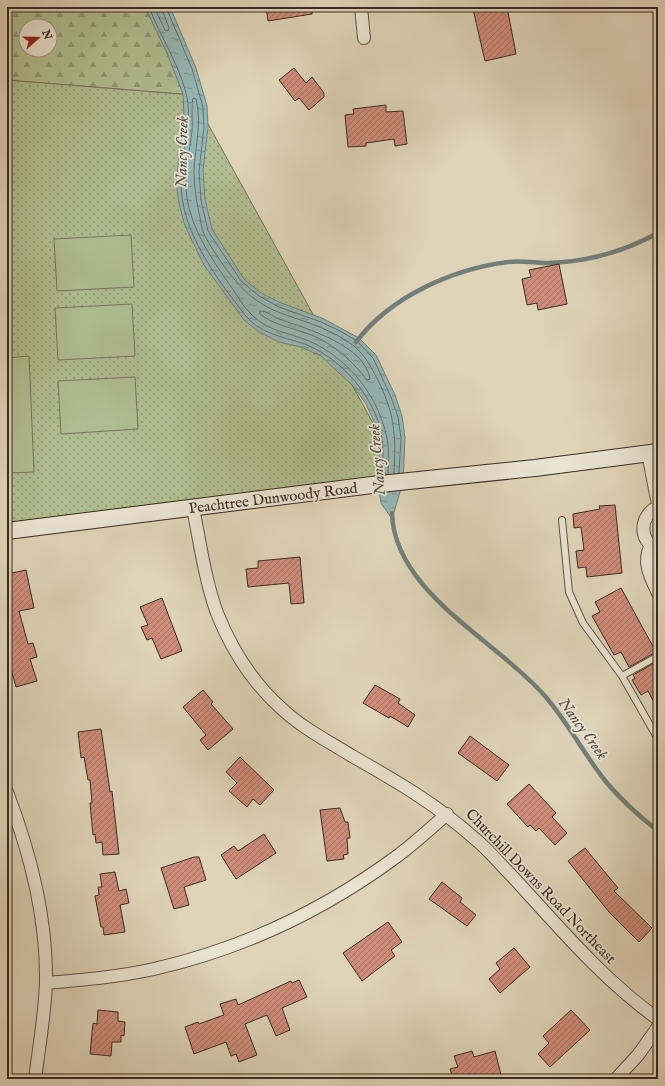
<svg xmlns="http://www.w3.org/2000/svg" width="665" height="1086" viewBox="0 0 665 1086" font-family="'IM FELL English',serif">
<defs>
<pattern id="forest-firs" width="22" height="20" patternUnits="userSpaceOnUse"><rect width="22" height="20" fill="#b0bd90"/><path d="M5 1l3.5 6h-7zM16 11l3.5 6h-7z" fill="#909a75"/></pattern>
<pattern id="park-dots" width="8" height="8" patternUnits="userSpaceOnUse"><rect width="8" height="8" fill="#b0bd90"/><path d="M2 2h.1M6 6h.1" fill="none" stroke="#909a75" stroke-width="1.8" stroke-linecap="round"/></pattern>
<pattern id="water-ripples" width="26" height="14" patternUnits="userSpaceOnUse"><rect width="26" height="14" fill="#95b7b6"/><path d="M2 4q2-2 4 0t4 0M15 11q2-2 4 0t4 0" fill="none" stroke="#7b9594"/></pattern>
<pattern id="building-hatch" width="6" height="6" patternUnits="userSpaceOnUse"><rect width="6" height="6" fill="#cd8c79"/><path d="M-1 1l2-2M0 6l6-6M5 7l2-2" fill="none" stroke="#a77363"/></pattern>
</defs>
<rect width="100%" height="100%" fill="#dfd4b8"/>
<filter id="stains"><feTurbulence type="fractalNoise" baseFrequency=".005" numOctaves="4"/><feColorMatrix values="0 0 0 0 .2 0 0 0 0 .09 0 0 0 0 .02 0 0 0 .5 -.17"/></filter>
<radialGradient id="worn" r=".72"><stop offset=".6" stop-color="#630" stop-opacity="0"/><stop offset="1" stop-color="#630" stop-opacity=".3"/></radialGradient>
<path fill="url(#forest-firs)" stroke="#757459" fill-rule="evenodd" d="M 7,7 L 164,7 L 192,95 L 7,80 ZM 26,26 L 50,26 L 50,50 L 26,50 Z"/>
<path fill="url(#park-dots)" stroke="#757459" d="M 7,80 L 192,95 L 405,481 L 7,534 Z"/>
<path fill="#b0bd90" stroke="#757459" d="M 131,235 L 134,287 L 57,291 L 54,239 Z
M 132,304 L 135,356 L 58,360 L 55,308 Z
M 29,356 L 34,472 L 7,473 L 7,358 Z
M 135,377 L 138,429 L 61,434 L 58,381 Z"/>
<path fill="url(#water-ripples)" stroke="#717f7b" d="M 145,7 L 170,7 L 196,68 L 207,106 L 208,127 L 203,170 L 205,199 L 212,229 L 244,279 L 261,293 L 281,303 L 322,318 L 359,338 L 376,355 L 395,395 L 402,416 L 405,438 L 403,482 L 392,519 L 381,503 L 379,490 L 379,446 L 375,424 L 366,404 L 353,386 L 321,356 L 301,347 L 279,342 L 259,332 L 244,320 L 204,265 L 185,226 L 179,204 L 176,182 L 184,117 L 183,94 L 167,53 Z"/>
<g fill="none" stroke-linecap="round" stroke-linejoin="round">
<path stroke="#68706c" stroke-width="1" d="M 149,7 C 160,36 178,62 186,93 C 194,122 180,153 181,183 C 181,232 217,279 246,316 C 260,333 282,337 302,343 C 336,355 368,389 379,424 C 384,441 383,457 383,475
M 154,7 L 165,30 L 168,31 L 169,28 L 161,7
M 166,7 L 192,69 L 203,107 L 204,127 L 199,171 L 201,200 L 208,231 L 241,281 L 259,296 L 279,307 L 321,322 L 340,331 L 357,341 L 373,358 L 391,397 L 398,417 L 401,438 L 399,473
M 260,311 C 266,310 273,317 279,319 C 307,329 365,345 370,379 L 367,380 C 351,359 330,341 306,333 C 289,327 274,325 260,314 Z
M 388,474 C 388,464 389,454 388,444 C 381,399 350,359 309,341 C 287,332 270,332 252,315 C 242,306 235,291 227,281 C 207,252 185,218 186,182 C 186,165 190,148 192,131 C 193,122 191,105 193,98 L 196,99 C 202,124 195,146 194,171 C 194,185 196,199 199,213 C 201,220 201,228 204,234 C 215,255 236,286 256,300 C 275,314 298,318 320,327 C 331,332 344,338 354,346 C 365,355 371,367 378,380 C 395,415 396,435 394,473"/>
<path stroke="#717f7b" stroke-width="4.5" d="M 356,342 C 391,296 453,269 508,262 C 521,260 535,263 548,263 C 586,262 625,251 658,233
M 392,513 C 394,592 497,641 544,695 C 568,722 584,755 607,783 C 623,802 639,816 658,831"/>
</g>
<path fill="url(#building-hatch)" stroke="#3a2a22" d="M 266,7 L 312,7 L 312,14 L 268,21 Z
M 485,7 L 507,7 L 516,54 L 485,61 L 473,9 Z
M 294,68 L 306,83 L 312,77 L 324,93 L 324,97 L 309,110 L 299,98 L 295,101 L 279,80 Z
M 386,105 L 386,112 L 403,111 L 407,144 L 395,146 L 394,139 L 366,143 L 366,146 L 348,147 L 345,115 L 354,114 L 353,109 Z
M 559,264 L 567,304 L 538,310 L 537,303 L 527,305 L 522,279 L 531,277 L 529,270 Z
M 615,505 L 622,573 L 587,577 L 586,567 L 578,568 L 576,551 L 584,550 L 581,527 L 574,528 L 573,514 L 600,509 L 599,506 Z
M 300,557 L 304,603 L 291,604 L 289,583 L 248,587 L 246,569 L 258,568 L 258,561 Z
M 26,570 L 34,608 L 19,611 L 28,644 L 33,643 L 37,657 L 30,659 L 37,681 L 16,687 L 7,655 L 7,574 Z
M 621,588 L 656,652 L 629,667 L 621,652 L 614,655 L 592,616 L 600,612 L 595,602 Z
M 162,598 L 182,651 L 161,659 L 152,638 L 147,640 L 141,627 L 148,625 L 140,607 Z
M 658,661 L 658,710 L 648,691 L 641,695 L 632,680 L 635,678 L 633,675 Z
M 375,685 L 400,699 L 398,703 L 415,715 L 408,727 L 390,716 L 389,718 L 363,703 Z
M 203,690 L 213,702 L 211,704 L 233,729 L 208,750 L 200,740 L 206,735 L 183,707 Z
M 101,729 L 110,792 L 112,791 L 119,854 L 103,855 L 102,842 L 96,843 L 95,834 L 93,835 L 90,803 L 92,803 L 90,780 L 88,780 L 84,757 L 81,758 L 78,732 Z
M 470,736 L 509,765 L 497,781 L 458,753 Z
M 240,757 L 274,790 L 260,805 L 253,799 L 247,807 L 229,791 L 237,783 L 226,772 Z
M 529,784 L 556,813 L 552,817 L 567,833 L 555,845 L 539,828 L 536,831 L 530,825 L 528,827 L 507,804 Z
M 340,808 L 345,822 L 348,822 L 350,838 L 347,838 L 348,854 L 343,855 L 344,859 L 327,861 L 320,810 Z
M 264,834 L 276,853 L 236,879 L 221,855 L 234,846 L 238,851 Z
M 585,848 L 618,888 L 614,891 L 652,928 L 639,942 L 609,912 L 568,861 Z
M 194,857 L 199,857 L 206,880 L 184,887 L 189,905 L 174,909 L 161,868 Z
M 115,872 L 119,891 L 126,889 L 129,903 L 120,905 L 125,932 L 104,935 L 103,927 L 101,927 L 95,896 L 99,895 L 98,887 L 102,887 L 100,874 Z
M 442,882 L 462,898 L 460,902 L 476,915 L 467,926 L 429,899 Z
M 388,922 L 402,942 L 391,950 L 395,956 L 362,981 L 343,953 Z
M 514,948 L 530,967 L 500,993 L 489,979 L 500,969 L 496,963 Z
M 299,980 L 307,997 L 282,1008 L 290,1030 L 276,1036 L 267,1015 L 245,1024 L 257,1055 L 239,1062 L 236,1054 L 231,1056 L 226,1042 L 194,1054 L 185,1027 L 198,1022 L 199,1024 L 224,1015 L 220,1004 L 236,999 L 238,1005 L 291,981 L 292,983 Z
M 98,1010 L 118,1012 L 118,1021 L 125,1022 L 124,1036 L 121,1035 L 121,1042 L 112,1042 L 111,1056 L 90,1054 L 93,1023 L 97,1024 Z
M 571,1010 L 590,1030 L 550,1067 L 538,1054 L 549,1043 L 543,1036 Z
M 472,1051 L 474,1057 L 495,1051 L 502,1079 L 453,1079 L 450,1069 L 458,1067 L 454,1056 Z"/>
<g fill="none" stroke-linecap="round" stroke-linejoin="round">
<defs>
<path id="service" d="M 562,520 L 569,592 L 583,623 L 622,676
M 658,656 L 622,676 L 658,739"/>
<path id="minor" d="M 361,7 L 364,38
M 648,454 L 658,504
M 658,507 C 639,515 638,542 658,549
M 193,508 C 200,543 205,580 217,613 C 231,648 253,683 281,708 C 302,728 328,741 352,756 C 396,781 436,804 474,838 C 488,849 499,863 512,876 C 558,926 603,980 658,1019
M 651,545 C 642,562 650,576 658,593
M 7,792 C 30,852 47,918 46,982 C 45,1014 39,1047 35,1079
M 46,983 C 82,980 118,977 154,969 C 242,949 324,910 396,857 C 414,844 431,828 447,814
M 616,1079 L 638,1055 L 658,1027"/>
<path id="secondary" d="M 7,531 L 380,484 L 535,468 L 658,452"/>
</defs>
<use href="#service" stroke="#635448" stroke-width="8"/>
<use href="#minor" stroke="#635448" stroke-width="14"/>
<use href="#secondary" stroke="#3a2a22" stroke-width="18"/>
<use href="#service" stroke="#eae3d1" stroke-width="6"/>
<use href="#minor" stroke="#eae3d1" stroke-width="12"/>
<use href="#secondary" stroke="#eae3d1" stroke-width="16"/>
</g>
<g text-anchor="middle" stroke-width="3.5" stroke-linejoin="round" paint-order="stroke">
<g font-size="15" fill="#3a2a22" stroke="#eae3d1">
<text transform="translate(273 498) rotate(-7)" y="5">Peachtree Dunwoody Road</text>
<text transform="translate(541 886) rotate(46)" y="5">Churchill Downs Road Northeast</text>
</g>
<g font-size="16" font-style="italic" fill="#514d47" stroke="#eae3d1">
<text transform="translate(181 152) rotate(-89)" y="6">Nancy Creek</text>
<text transform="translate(376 460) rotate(-95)" y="6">Nancy Creek</text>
<text transform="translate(584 728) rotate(54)" y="6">Nancy Creek</text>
</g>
</g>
<rect width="665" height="1086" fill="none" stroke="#dfd4b8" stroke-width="24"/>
<rect x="8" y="8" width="649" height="1070" fill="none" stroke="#3a2a22" stroke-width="2"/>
<rect x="12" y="12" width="641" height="1062" fill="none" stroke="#3a2a22"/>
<g transform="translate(38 38) rotate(70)"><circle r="19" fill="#eae3d1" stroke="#a4998b"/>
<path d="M0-3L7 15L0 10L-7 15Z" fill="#8f2418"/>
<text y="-6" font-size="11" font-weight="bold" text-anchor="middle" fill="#3a2a22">N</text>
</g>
<rect width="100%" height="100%" filter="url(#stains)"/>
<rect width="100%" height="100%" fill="url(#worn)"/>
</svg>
